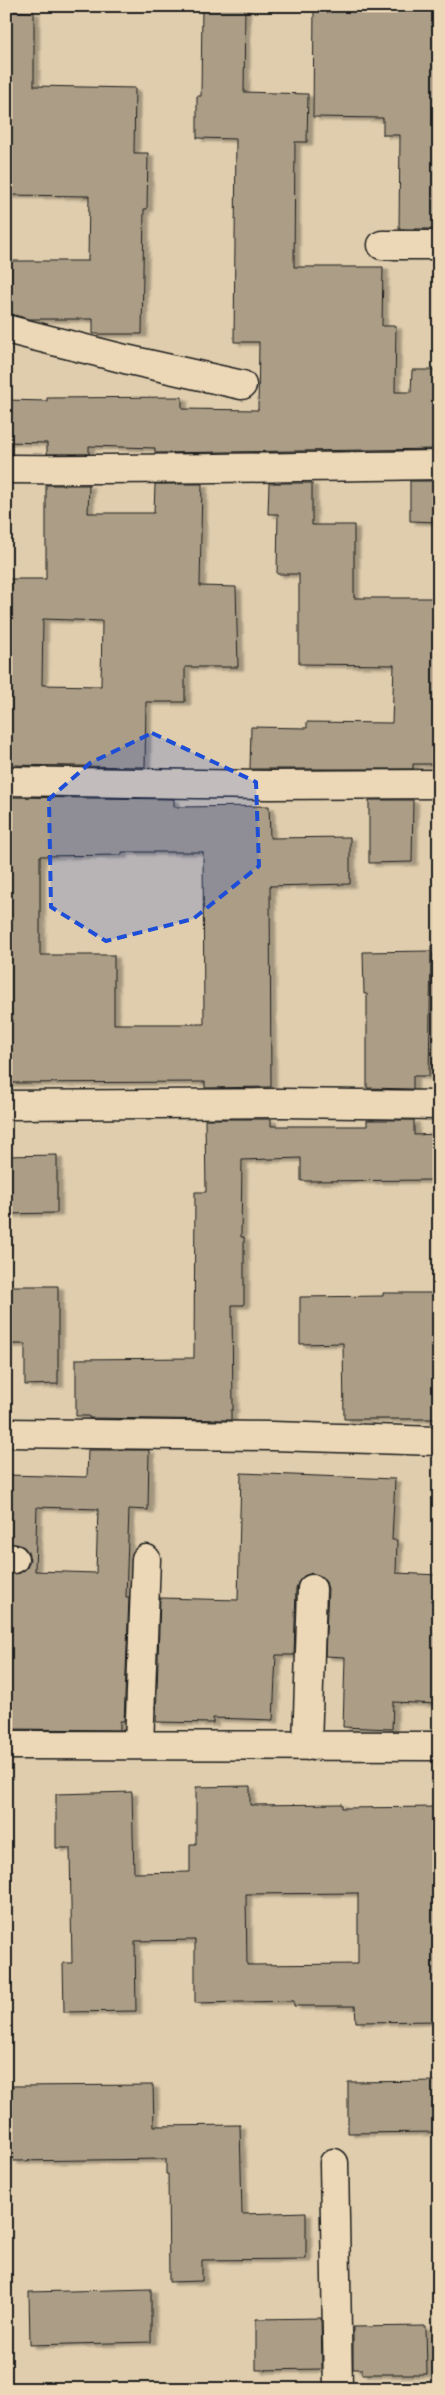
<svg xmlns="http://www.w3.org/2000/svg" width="445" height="2395" viewBox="0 0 445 2395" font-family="Delius,sans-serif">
<defs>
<filter id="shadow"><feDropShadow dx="5.5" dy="3" stdDeviation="1" flood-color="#0004"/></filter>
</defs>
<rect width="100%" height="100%" fill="#dfcdad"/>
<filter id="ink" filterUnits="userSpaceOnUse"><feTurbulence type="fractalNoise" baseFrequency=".02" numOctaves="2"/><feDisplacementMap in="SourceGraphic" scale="10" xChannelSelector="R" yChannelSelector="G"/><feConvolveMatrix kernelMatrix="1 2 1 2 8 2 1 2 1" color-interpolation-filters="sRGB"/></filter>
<g filter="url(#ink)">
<path fill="#ac9e86" stroke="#1c1c1c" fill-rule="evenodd" filter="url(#shadow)" d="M 202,6 L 245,6 L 244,92 L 308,94 L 307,142 L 295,142 L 294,267 L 383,267 L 382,326 L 396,326 L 395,392 L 411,392 L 412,370 L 439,370 L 439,449 L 155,453 L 155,448 L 89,446 L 89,454 L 47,454 L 47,443 L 6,442 L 6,400 L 47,401 L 47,398 L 182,397 L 182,409 L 258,410 L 259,342 L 234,342 L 236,139 L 197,138 L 197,96 L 201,96 Z
M 314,6 L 439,6 L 439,229 L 399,229 L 400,135 L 383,135 L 383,118 L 313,117 Z
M 6,11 L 34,12 L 34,86 L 135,88 L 134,153 L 148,153 L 147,209 L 144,209 L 142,334 L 93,334 L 93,319 L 29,319 L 11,314 L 11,261 L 88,261 L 89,196 L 6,195 Z
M 410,481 L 439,481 L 439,522 L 410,521 Z
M 269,483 L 312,483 L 312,525 L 354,525 L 354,598 L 439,598 L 439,764 L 413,764 L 413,769 L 250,769 L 251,727 L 307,728 L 307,722 L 392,723 L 394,665 L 299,664 L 299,574 L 277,574 L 278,514 L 268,514 Z
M 155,484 L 202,484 L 200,586 L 236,587 L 238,667 L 185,667 L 185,702 L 146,702 L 145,767 L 6,765 L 6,579 L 46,579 L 46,485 L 89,485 L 88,513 L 154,513 ZM 43,619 L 102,621 L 101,686 L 42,685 Z
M 6,797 L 174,799 L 174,807 L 269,806 L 270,838 L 350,837 L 350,884 L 270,886 L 271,1087 L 205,1088 L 205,1082 L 6,1083 ZM 122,852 L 203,852 L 204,1024 L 114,1024 L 114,955 L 40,955 L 40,856 L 122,855 Z
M 369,800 L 413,800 L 412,862 L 369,863 Z
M 431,951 L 429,1076 L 413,1076 L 413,1089 L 367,1088 L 367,994 L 364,994 L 363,952 Z
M 205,1119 L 271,1119 L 271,1126 L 367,1126 L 367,1120 L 414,1120 L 414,1135 L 439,1134 L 439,1180 L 301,1181 L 301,1158 L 242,1160 L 241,1237 L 244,1237 L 244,1305 L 232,1305 L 233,1410 L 231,1410 L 231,1420 L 89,1418 L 89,1416 L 76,1416 L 76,1359 L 194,1358 L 195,1192 L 206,1192 Z
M 57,1155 L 57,1213 L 6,1214 L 6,1156 Z
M 6,1286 L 58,1286 L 58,1384 L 25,1385 L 25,1344 L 6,1344 Z
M 383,1293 L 439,1293 L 439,1419 L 344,1419 L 343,1343 L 300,1344 L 300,1297 L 383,1296 Z
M 88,1450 L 149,1450 L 148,1510 L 129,1509 L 126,1597 L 129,1597 L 124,1721 L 120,1721 L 120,1730 L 6,1729 L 6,1574 L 20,1573 L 27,1568 L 30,1560 L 28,1552 L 24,1547 L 6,1543 L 6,1475 L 87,1477 ZM 37,1507 L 98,1509 L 96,1573 L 35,1571 Z
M 241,1473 L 395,1479 L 392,1540 L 397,1540 L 396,1573 L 439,1575 L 439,1704 L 393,1702 L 392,1729 L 343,1727 L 345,1657 L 325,1656 L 328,1589 L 326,1582 L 321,1576 L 312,1573 L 304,1576 L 299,1581 L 296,1588 L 294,1655 L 276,1655 L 273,1720 L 213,1718 L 213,1723 L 156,1722 L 160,1598 L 238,1600 Z
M 250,1786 L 250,1805 L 342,1804 L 342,1808 L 439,1807 L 439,2021 L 356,2022 L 355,2006 L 294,2006 L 294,2001 L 195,2003 L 195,1940 L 135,1941 L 136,2011 L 64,2012 L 63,1963 L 72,1963 L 70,1848 L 56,1848 L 56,1794 L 132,1792 L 134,1873 L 190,1872 L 190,1844 L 196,1844 L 196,1787 ZM 358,1893 L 358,1964 L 247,1965 L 246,1894 Z
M 439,2081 L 439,2132 L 348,2133 L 348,2082 Z
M 153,2085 L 154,2126 L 240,2125 L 242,2214 L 306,2212 L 306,2259 L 202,2260 L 202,2281 L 169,2282 L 168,2174 L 166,2174 L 166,2159 L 12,2161 L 10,2086 Z
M 151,2289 L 151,2342 L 30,2345 L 29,2292 Z
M 321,2318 L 322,2369 L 256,2370 L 256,2319 Z
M 426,2326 L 427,2374 L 362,2374 L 362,2369 L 353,2369 L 353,2327 Z"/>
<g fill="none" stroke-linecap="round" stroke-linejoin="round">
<defs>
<path id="street" d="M 382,245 L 439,245
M 6,329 L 125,359 L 242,385
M 6,469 C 150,470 295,467 439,465
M 6,781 L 270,785 L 439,784
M 6,1105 L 282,1103 L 439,1105
M 6,1433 L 272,1436 L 439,1441
M 6,1558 L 14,1559
M 6,1745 L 439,1746
M 139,1745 L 146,1559
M 307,1746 L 312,1589
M 334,2163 L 338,2389"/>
</defs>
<use href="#street" stroke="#1c1c1c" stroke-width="31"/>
<use href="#street" stroke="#ecd8b6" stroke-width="28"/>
</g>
</g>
<path fill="#1d4ed8" fill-opacity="0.2" stroke="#1d4ed8" stroke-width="4" stroke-dasharray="10 6" stroke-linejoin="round" d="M 152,733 L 256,782 L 259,866 L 193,919 L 106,941 L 51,907 L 49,799 L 90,763 Z"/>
<rect width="445" height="2395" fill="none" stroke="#ecd8b6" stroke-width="25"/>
<rect x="12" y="12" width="420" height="2370" fill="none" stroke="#1c1c1c" stroke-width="2" filter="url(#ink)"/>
</svg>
